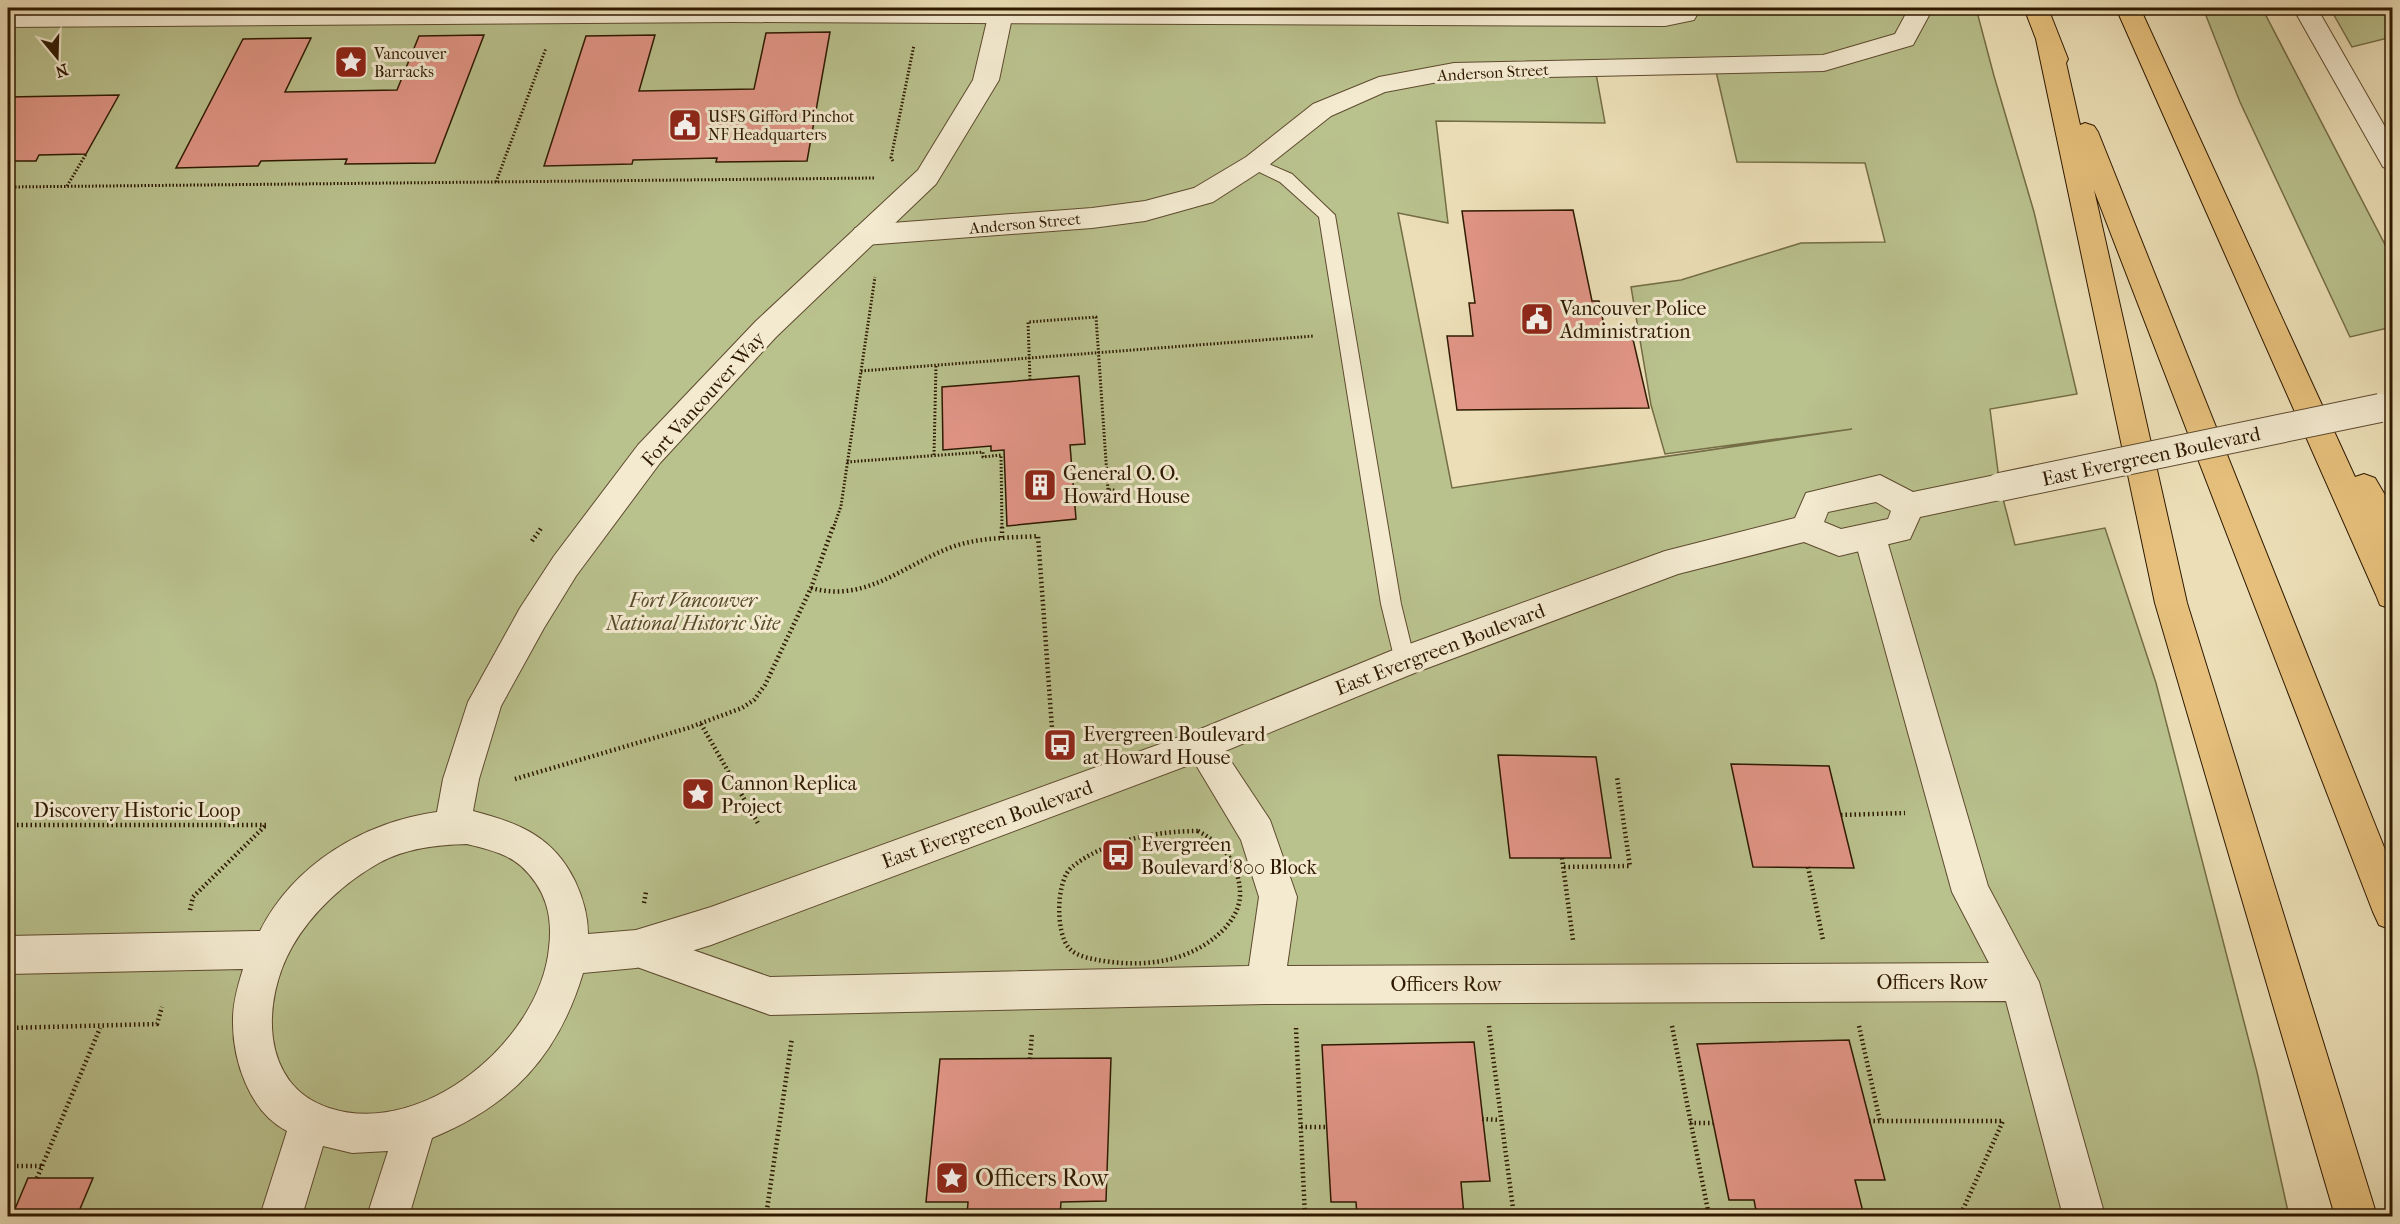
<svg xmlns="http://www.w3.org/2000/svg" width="2400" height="1224" viewBox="0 0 2400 1224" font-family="'IM FELL French Canon',serif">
<rect width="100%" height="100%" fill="#ecdfb7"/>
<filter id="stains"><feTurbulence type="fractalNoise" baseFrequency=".00333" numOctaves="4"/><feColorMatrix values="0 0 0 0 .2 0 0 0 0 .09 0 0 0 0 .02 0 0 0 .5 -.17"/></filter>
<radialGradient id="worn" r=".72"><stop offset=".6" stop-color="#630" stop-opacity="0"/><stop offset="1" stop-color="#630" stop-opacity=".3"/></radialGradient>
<path fill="#b9c18d" stroke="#746d46" stroke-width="1.5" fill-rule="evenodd" d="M 8,8 L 1976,8 L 1994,76 L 2034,212 L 2077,394 L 1990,409 L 2000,487 L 2015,545 L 2105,528 L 2156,683 L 2257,1072 L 2289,1216 L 8,1216 ZM 1715,67 L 1737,162 L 1865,163 L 1885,242 L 1801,243 L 1681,280 L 1631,287 L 1651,405 L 1665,454 L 1852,429 L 1452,488 L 1398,213 L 1448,223 L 1436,121 L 1605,123 L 1595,68 Z
M 2203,8 L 2262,8 L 2392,258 L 2392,327 L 2350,337 L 2240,102 Z
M 2330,8 L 2392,8 L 2392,37 L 2352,47 Z"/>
<path fill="#e19586" stroke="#2e1900" stroke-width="1.5" d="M 830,32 L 807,161 L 716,162 L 717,158 L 633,160 L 632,164 L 544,166 L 586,36 L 655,35 L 639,91 L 754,89 L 766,33 Z
M 484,35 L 435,163 L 345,164 L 347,159 L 261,161 L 258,166 L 176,168 L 243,39 L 311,38 L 285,92 L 397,90 L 419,36 Z
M 119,95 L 86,154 L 39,155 L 36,161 L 8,161 L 8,97 Z
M 1573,210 L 1592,301 L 1599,301 L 1606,335 L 1632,335 L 1649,408 L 1457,410 L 1447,336 L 1473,336 L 1469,303 L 1475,303 L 1462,211 Z
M 1079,376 L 1085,444 L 1070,445 L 1076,519 L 1007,526 L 1004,450 L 991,451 L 991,446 L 943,450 L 942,387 Z
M 1498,755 L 1596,757 L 1611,858 L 1510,858 Z
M 1731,764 L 1829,766 L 1854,868 L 1753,867 Z
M 1849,1040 L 1885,1180 L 1855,1180 L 1864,1216 L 1757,1216 L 1754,1200 L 1729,1200 L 1697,1044 Z
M 1474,1042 L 1490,1181 L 1461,1182 L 1464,1216 L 1357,1216 L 1356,1202 L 1331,1202 L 1322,1045 Z
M 1111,1058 L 1106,1201 L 1061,1202 L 1060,1216 L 967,1216 L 968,1202 L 926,1202 L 940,1059 Z
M 28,1178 L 93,1178 L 77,1216 L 12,1216 Z"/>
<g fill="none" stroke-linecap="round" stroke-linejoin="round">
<defs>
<path id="service" d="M 1255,158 L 1292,174 L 1335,215 L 1401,604 L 1415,661 L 1412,667 L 1405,670 L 1398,667 L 1395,661 L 1381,604 L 1319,217 L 1280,182 L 1249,167 L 1247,163 L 1249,159 Z"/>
<path id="minor" d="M 551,8 L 1665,10 L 1677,8 L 1701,8 L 1694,20 L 1665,26 L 733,22 L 8,27 L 8,11 Z
M 1909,8 L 1933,8 L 1913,45 L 1824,71 L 1454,79 L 1385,92 L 1331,116 L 1264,169 L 1213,202 L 1145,221 L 1092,228 L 865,245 L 855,242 L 851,235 L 855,228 L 865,225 L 1092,208 L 1145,201 L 1194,188 L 1246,157 L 1313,104 L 1379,77 L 1454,63 L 1823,55 L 1895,34 Z
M 2293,8 L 2317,8 L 2392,139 L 2392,170 L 2383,167 Z
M 1870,524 L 1881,528 L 1886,537 L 1988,886 L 2039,982 L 2105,1216 L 2063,1216 L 2006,1001 L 1265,1004 L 770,1015 L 623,962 L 617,949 L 623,936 L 636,930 L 770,977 L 1249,966 L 1259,897 L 1241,840 L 1184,745 L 1189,734 L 1201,729 L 1213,734 L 1270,820 L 1297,897 L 1287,966 L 1989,963 L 1952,892 L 1854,537 L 1859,528 Z"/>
<path id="tertiary" d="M 990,8 L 1014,8 L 999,80 L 936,184 L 776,337 L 660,463 L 576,576 L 544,628 L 501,706 L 479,779 L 473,811 C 519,823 553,836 575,881 C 583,898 588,916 588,934 L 636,930 L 711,907 L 1193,732 L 1393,650 L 1665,551 L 1795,518 L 1806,493 L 1880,475 L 1913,492 L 2000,474 L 2011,478 L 2016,487 L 2011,496 L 2000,500 L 1920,517 L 1910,539 L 1839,556 L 1804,542 L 1678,574 L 1417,672 L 1213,756 L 711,945 L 636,968 L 583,973 C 558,1056 512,1105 432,1138 L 409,1216 L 367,1216 L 388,1151 L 352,1153 L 323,1146 L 302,1216 L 260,1216 L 287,1131 C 249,1112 232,1059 233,1019 C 233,1002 238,985 243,969 L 8,974 L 8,936 L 260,931 C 294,864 364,822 437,812 L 443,779 L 468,702 L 520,608 L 554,556 L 638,445 L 756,321 L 918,170 L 973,80 ZM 1876,502 L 1891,511 L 1888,519 L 1841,529 L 1824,522 L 1828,512 ZM 467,844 C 486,849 506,853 521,866 C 546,889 553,916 549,948 C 540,1040 423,1139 329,1108 C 259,1085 262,1000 292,947 C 312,912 345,882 379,863 C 406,848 437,845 467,844 Z"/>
<path id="motorway" d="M 2024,8 L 2048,8 L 2068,59 L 2066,63 L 2080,125 L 2085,123 L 2094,126 L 2098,132 L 2392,867 L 2392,930 L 2379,925 L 2373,912 L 2094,190 L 2187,603 L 2377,1216 L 2335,1216 L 2155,603 L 2036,39 Z
M 2116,8 L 2140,8 L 2355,477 L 2364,474 L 2375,478 L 2392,507 L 2392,548 L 2386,546 L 2392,560 L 2392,609 L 2380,605 L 2376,595 Z"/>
</defs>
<use href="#service" stroke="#5e4a2e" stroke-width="2"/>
<use href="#minor" stroke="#5e4a2e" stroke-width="2"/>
<use href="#tertiary" stroke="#5e4a2e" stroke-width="2"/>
<use href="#motorway" stroke="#2e1900" stroke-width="2"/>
<path stroke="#2e1900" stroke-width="3" stroke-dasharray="1.5 2" stroke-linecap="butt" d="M 893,161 L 891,158 L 914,45
M 496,182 L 546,48
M 67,186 L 86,154
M 8,187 L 874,178
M 861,371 L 1314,336
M 1030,380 L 1028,322 L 1096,317 L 1108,490 L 1116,490
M 934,455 L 936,365
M 847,462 L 983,452 L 983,457 L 1001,455 L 1002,529
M 833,529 L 841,506 L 875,277"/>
<path stroke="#2e1900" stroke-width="4.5" stroke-dasharray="1.5 3" stroke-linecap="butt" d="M 1002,527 L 1002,538
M 532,541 L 542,527
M 811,588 C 867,603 903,565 952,547 C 980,537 1009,538 1038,536 L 1052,728
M 701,724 L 759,825
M 515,779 L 688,728 L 742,708 L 754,700 L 765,685 L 811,588 L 833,527
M 1841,815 L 1905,813
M 8,825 L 266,825
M 1198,831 C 1218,842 1233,855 1238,878 C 1243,898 1239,912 1225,928 C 1192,963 1143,968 1098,960 C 1088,958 1076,956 1069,948 C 1055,932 1056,880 1072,867 C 1105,840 1158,831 1198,831 Z
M 1562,858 L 1573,940
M 1564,867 L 1630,866 L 1617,777
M 1808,867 L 1823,940
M 644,903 L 646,892
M 190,910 L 193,897 L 266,825
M 1489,1026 L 1514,1216
M 1672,1026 L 1709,1216
M 1859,1026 L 1880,1121
M 8,1028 L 157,1024 L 162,1007
M 1296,1028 L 1305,1216
M 1030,1059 L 1032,1033
M 1482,1119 L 1500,1120
M 1869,1121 L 2003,1121 L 1960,1216
M 1690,1123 L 1713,1123
M 1301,1127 L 1326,1127
M 8,1166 L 41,1166
M 37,1178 L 100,1028
M 766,1216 L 792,1038"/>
<use href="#service" fill="#f3ead0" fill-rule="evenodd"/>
<use href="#minor" fill="#f3ead0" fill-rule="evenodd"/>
<use href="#tertiary" fill="#f3ead0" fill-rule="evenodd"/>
<use href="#motorway" fill="#e6c07c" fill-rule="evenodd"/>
<defs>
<path id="tertiary-bridge" d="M 2000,487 L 2380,408"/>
</defs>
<use href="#tertiary-bridge" stroke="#5e4a2e" stroke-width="30" stroke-linecap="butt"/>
<use href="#tertiary-bridge" stroke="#f3ead0" stroke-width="28"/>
</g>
<defs>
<symbol id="sight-square" viewBox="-11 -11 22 22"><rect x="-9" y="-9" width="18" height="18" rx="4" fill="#8f2418" stroke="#f3ead0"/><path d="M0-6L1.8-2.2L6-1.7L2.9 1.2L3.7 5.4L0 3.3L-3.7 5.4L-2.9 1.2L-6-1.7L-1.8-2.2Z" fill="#fff"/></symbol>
<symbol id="civic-square" viewBox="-11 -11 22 22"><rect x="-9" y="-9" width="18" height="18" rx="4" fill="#8f2418" stroke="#f3ead0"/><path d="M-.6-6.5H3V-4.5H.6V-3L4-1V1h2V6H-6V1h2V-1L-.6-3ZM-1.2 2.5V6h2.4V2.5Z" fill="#fff"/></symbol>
<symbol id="building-square" viewBox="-11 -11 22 22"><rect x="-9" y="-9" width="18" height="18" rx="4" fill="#8f2418" stroke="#f3ead0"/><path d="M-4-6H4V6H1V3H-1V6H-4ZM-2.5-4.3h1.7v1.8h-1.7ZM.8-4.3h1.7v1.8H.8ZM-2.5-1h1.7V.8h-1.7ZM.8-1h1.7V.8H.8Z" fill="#fff"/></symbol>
<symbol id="bus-square" viewBox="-11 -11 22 22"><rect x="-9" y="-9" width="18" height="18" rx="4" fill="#8f2418" stroke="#f3ead0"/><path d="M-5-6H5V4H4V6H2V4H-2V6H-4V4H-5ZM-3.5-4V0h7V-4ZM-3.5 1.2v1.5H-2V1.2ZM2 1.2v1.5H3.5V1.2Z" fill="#fff"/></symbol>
</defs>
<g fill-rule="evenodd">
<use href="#sight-square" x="332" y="43" width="38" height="38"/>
<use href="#civic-square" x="666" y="106" width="38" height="38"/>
<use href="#civic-square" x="1518" y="300" width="38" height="38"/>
<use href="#building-square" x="1021" y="466" width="38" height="38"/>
<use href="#bus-square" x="1041" y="726" width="38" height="38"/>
<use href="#sight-square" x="679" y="775" width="38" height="38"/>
<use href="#bus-square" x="1099" y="836" width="38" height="38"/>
<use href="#sight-square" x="933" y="1159" width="38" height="38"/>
</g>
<g text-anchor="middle" stroke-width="6" stroke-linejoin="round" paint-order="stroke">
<g font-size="16" fill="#2e1900" stroke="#f3ead0" text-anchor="start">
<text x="374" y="59">Vancouver<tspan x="374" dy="18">Barracks</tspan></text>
<text x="708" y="122">USFS Gifford Pinchot<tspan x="708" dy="18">NF Headquarters</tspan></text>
</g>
<g font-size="16" fill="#2e1900" stroke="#f3ead0">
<text transform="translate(1493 72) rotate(-3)" y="6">Anderson Street</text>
<text transform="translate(1025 223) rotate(-5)" y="6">Anderson Street</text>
</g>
<g font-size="20" fill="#2e1900" stroke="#f3ead0" text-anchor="start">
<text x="1560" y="315">Vancouver Police<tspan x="1560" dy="23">Administration</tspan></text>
<text x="1063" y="480">General O. O.<tspan x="1063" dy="23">Howard House</tspan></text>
<text x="1083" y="741">Evergreen Boulevard<tspan x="1083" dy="23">at Howard House</tspan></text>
<text x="721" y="790">Cannon Replica<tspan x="721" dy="23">Project</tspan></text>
<text x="1141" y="851">Evergreen<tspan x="1141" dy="23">Boulevard 800 Block</tspan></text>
</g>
<g font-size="20" fill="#2e1900" stroke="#f3ead0">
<text transform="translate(703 399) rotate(-48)" y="7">Fort Vancouver Way</text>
<text transform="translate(2151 456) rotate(-12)" y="7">East Evergreen Boulevard</text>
<text transform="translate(1440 649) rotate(-21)" y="7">East Evergreen Boulevard</text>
<text x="137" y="817">Discovery Historic Loop</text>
<text transform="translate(987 824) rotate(-20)" y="7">East Evergreen Boulevard</text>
<text x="1932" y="989">Officers Row</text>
<text x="1446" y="991">Officers Row</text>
</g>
<g font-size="20" font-style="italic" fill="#584b2a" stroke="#f3ead0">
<text x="693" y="607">Fort Vancouver<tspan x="693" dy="23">National Historic Site</tspan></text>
</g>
<g font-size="24" fill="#2e1900" stroke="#f3ead0" text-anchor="start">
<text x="975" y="1186">Officers Row</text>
</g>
</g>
<rect width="2400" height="1224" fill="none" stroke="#ecdfb7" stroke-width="30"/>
<rect x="9" y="9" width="2382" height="1206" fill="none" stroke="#2e1900" stroke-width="3"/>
<rect x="15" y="15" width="2370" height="1194" fill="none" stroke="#2e1900" stroke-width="1.5"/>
<g transform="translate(57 57) rotate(161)" stroke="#f3ead0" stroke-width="4.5" paint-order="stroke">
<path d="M0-4.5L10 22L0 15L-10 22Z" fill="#2e1900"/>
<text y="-9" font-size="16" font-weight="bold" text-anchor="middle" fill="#2e1900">N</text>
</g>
<rect width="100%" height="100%" filter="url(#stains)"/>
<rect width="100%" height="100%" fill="url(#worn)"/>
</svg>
